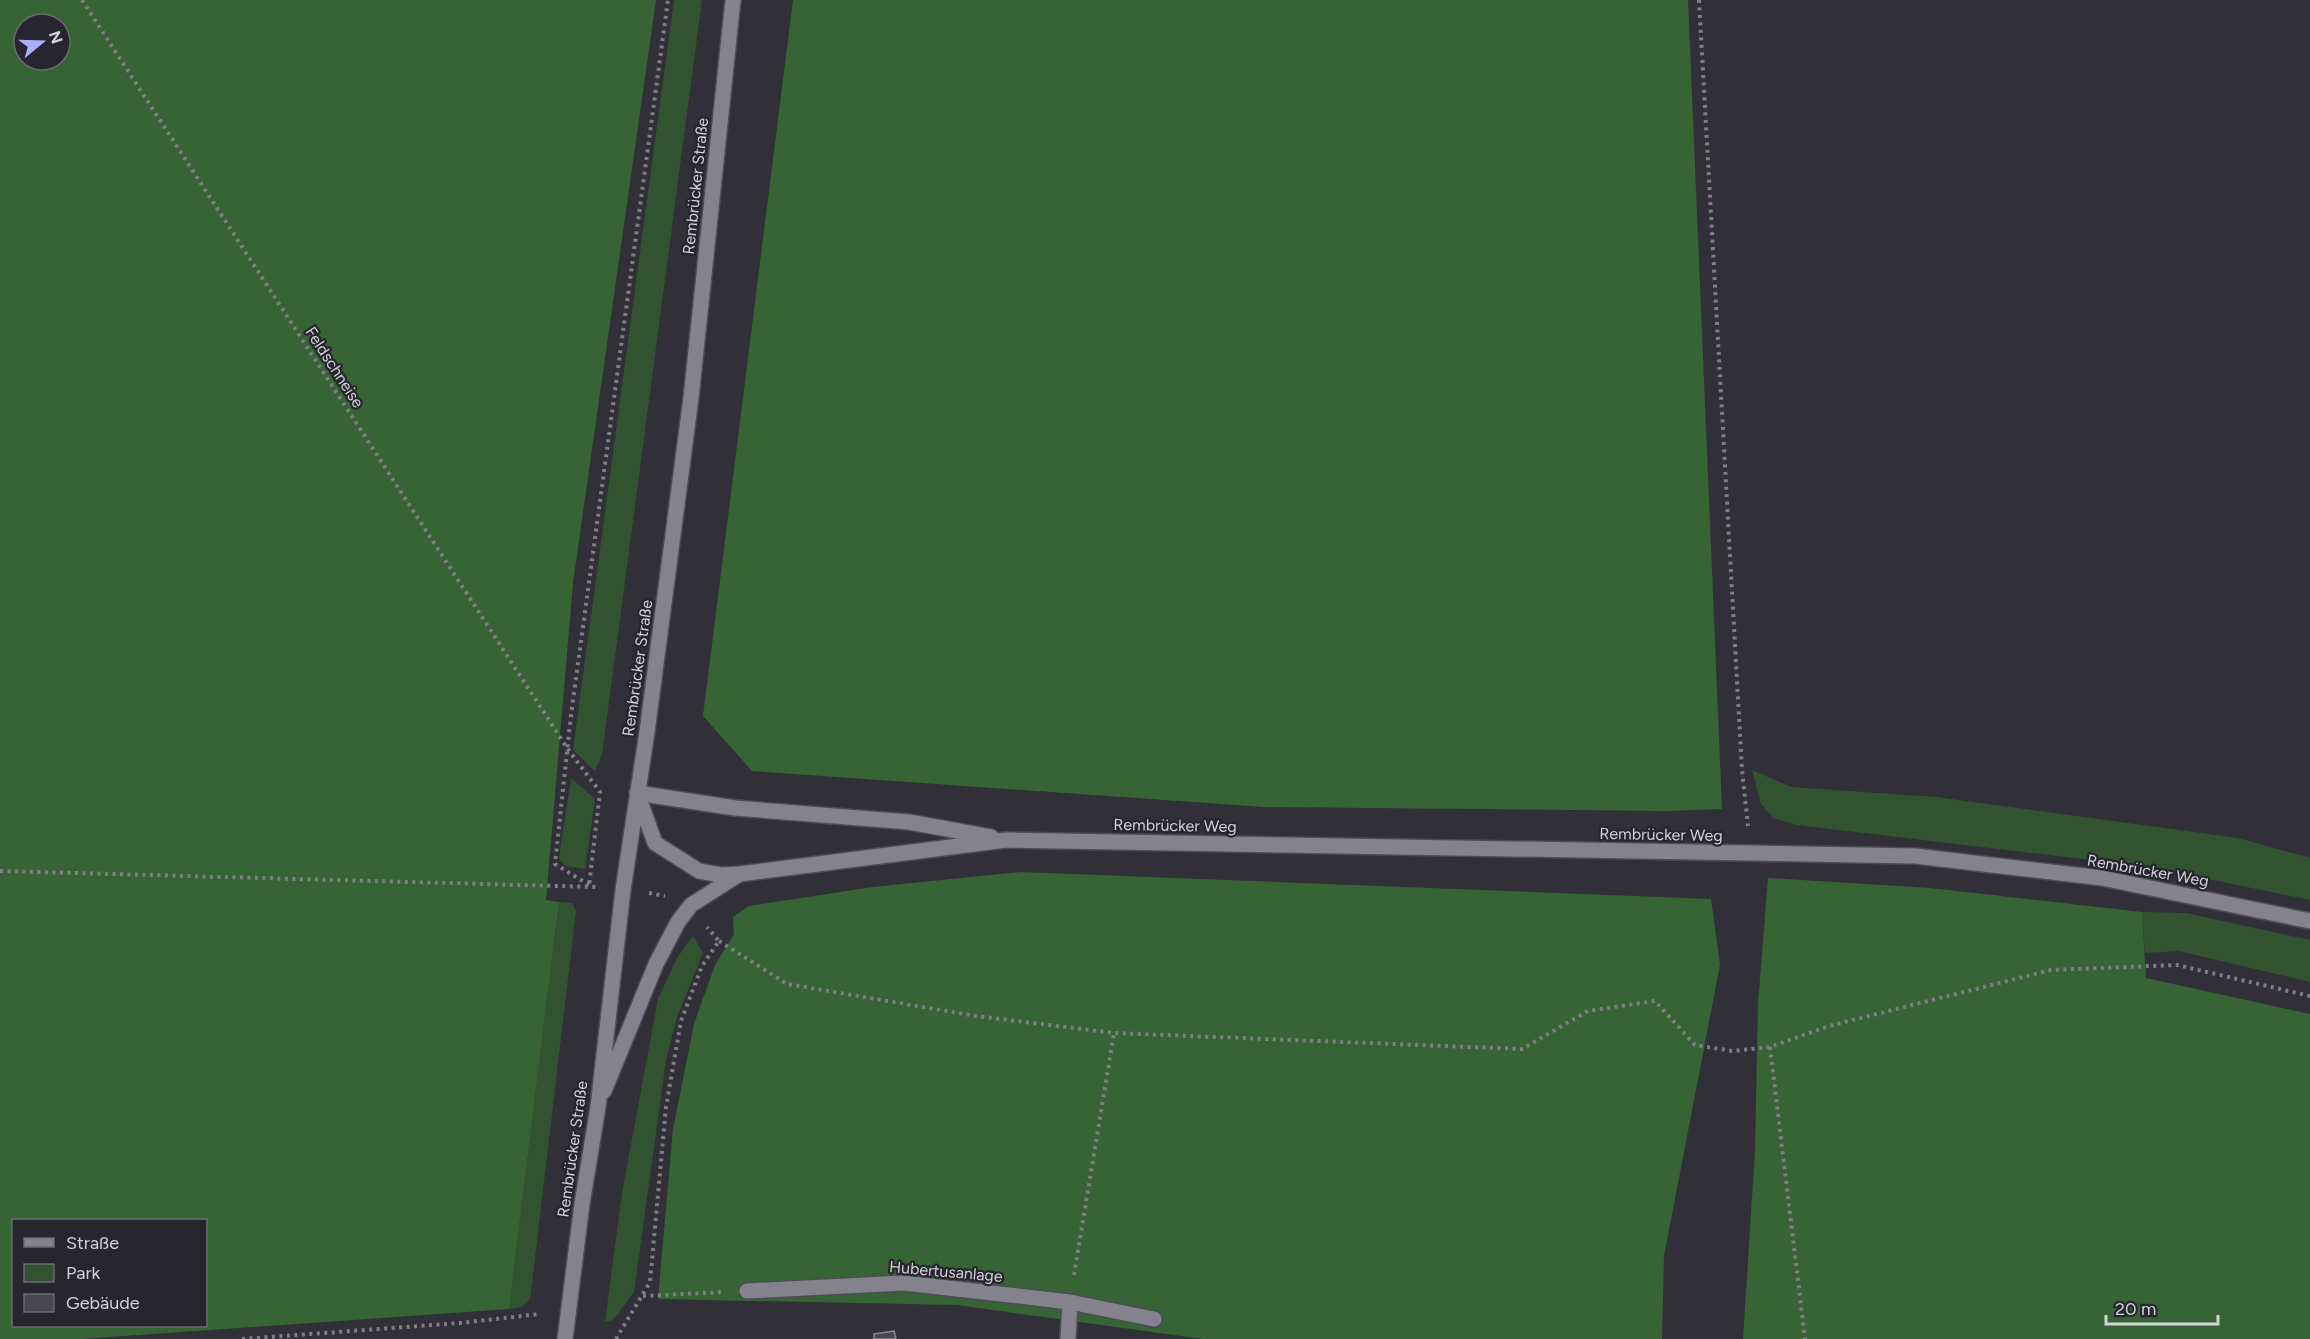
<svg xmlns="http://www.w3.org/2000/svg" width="2310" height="1339" viewBox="0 0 2310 1339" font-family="Figtree,sans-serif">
<rect width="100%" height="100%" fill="#313039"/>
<path fill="#325330" d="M 674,0 L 702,0 L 602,755 L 595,771 L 573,750 Z
M 1752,770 L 1791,787 L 1936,797 L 2238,838 L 2310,858 L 2310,900 L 2150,867 L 1797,825 L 1773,818 L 1761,804 Z
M 571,778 L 595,799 L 585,869 L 565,866 L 559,858 Z
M 559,902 L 572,903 L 576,911 L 530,1300 L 521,1307 L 509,1309 Z
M 2142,912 L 2186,913 L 2310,940 L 2310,982 L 2179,951 L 2145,953 Z
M 693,936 L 703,953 L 677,1017 L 666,1060 L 634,1292 L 613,1320 L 605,1322 L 622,1193 L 658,999 L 677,958 Z"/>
<path fill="#376435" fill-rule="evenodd" d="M 0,0 L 656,0 L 573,583 L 546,900 L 559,902 L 509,1309 L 82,1339 L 0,1339 ZM 24,24 L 60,24 L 60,60 L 24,60 ZM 206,1220 L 206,1326 L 14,1326 L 14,1220 Z
M 793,0 L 1688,0 L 1722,809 L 1668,811 L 1264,807 L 752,771 L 703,716 Z
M 1021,872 L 1711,899 L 1720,965 L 1664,1256 L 1662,1339 L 1203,1339 L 957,1305 L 658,1299 L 673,1129 L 694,1024 L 715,965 L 734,934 L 733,917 L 749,906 L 873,887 Z
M 1768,878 L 1930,888 L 2142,912 L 2146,978 L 2310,1014 L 2310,1339 L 1743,1339 L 1755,1151 L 1758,1004 Z"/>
<path fill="#494851" stroke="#8a8993" stroke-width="1.5" d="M 894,1331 L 896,1339 L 874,1339 L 874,1334 Z"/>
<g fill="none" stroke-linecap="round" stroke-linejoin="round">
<defs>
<path id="street" d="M 747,1291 L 904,1283 L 1070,1302 L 1068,1339
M 1070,1302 L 1154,1319"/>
<path id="secondary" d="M 637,793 L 655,843 L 699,871 L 721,875 L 739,874 L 1006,840 L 1915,856 L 2102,878 L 2310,921
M 637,793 L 735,808 L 909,822 L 991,837
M 604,1091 L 656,964 L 678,922 L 691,905 L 738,875
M 565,1339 L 582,1204 L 598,1107 L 623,890 L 647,732 L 691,398 L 733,0"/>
</defs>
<use href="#street" stroke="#4d4c54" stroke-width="18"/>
<use href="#secondary" stroke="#4d4c54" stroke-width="18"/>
<path stroke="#7f7e85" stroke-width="4" stroke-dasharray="3 4.5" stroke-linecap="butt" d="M 82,0 L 567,748 L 600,792 L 589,886
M 1699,0 L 1742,770 L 1748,826
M 0,871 L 596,887
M 589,885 L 555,864 L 571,715 L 668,0
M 649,893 L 665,896
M 719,941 L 787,984 L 976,1016 L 1114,1033 L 1522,1049 L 1588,1011 L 1655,1001 L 1695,1045 L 1732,1051 L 1770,1047 L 1829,1026 L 2051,970 L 2177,965 L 2310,996
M 1770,1047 L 1805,1339
M 1074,1275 L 1114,1033
M 643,1296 L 723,1292
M 242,1339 L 460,1323 L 540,1314
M 616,1339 L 650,1282 L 666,1107 L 681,1021 L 702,966 L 719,941 L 707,927"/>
<use href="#street" stroke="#84828d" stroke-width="15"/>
<use href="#secondary" stroke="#84828d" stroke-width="15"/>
</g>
<g text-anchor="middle" stroke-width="4.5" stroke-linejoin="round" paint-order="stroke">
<g font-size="16" fill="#d3d2d8" stroke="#27262f">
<text transform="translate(695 186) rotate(-84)" y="6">Rembrücker Straße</text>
<text transform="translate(335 367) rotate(57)" y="6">Feldschneise</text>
<text transform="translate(637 668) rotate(-82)" y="6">Rembrücker Straße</text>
<text transform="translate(1175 825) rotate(1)" y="6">Rembrücker Weg</text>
<text transform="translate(1661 834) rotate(1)" y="6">Rembrücker Weg</text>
<text transform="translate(2148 870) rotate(10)" y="6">Rembrücker Weg</text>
<text transform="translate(572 1149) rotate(-82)" y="6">Rembrücker Straße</text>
<text transform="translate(946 1271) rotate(5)" y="6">Hubertusanlage</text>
</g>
</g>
<rect x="12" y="1219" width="195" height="108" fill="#27262f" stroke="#6c6b73" stroke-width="1.5"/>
<rect x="24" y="1238" width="30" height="9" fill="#84828d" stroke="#6c6b73" stroke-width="1.5"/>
<text x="66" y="1249" font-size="18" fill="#d3d2d8">Straße</text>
<rect x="24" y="1264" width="30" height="18" fill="#325330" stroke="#6c6b73" stroke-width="1.5"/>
<text x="66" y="1279" font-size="18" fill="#d3d2d8">Park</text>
<rect x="24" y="1294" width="30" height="18" fill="#494851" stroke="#6c6b73" stroke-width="1.5"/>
<text x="66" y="1309" font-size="18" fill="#d3d2d8">Gebäude</text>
<g transform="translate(42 42) rotate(71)"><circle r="28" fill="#27262f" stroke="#6c6b73" stroke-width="1.5"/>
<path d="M0-4.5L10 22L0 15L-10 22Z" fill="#a7b0fc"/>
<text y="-9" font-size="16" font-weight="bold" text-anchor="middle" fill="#d3d2d8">N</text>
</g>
<path d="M2106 1315v9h112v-9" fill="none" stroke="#d3d2d8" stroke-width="3"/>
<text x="2115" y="1315" font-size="18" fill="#d3d2d8" stroke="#27262f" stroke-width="4.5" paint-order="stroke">20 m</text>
</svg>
